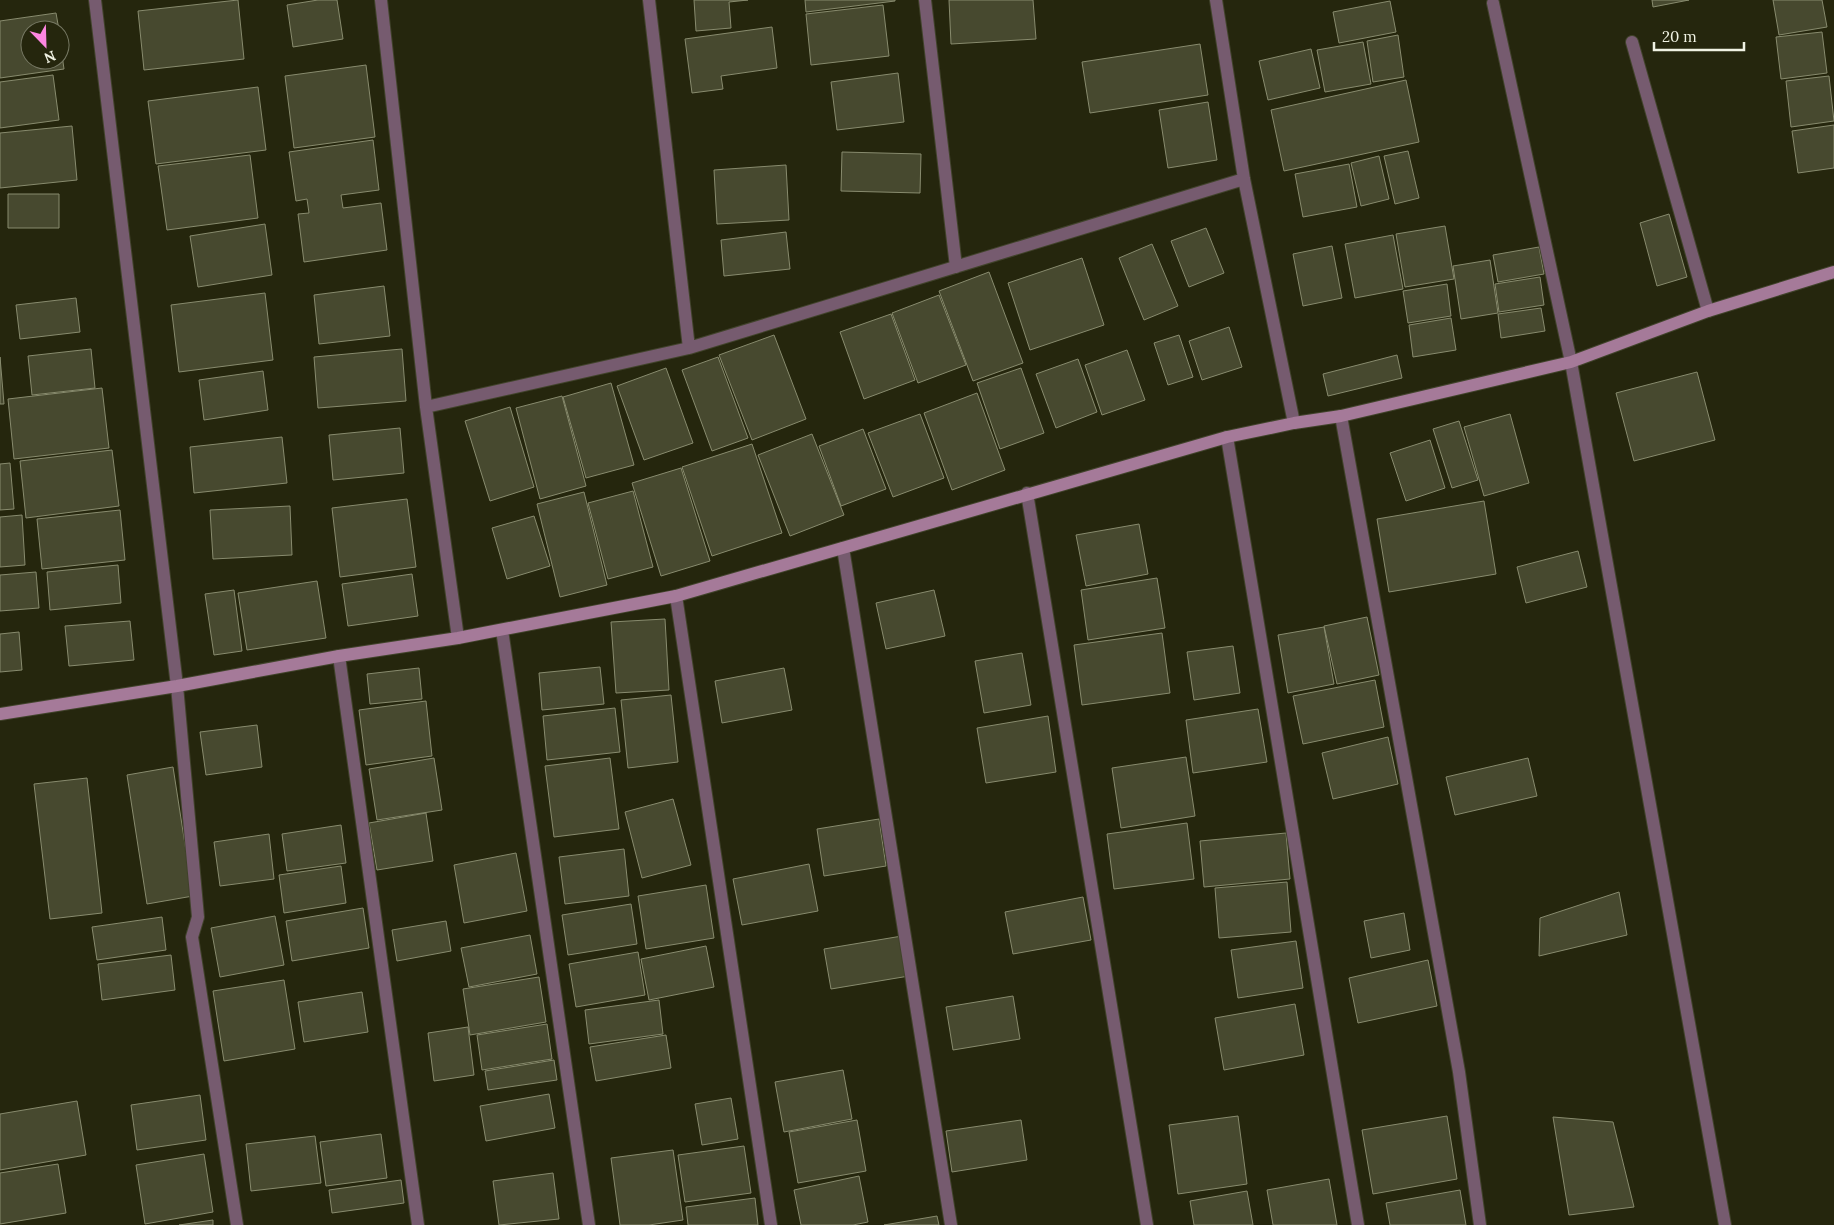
<svg xmlns="http://www.w3.org/2000/svg" width="1834" height="1225" viewBox="0 0 1834 1225" font-family="Lora,serif">
<rect width="100%" height="100%" fill="#25260d"/>
<path fill="#47492f" stroke="#888b6e" d="M 238,0 L 244,59 L 144,70 L 138,11 Z
M 318,0 L 337,0 L 343,39 L 293,47 L 287,5 Z
M 694,0 L 748,0 L 729,2 L 731,28 L 696,31 Z
M 805,0 L 895,0 L 895,1 L 806,12 Z
M 949,0 L 1033,0 L 1036,39 L 951,44 Z
M 1652,0 L 1689,0 L 1653,7 Z
M 1773,0 L 1822,0 L 1827,27 L 1779,35 Z
M 1390,1 L 1396,32 L 1339,43 L 1333,12 Z
M 883,5 L 889,56 L 811,65 L 806,14 Z
M 56,13 L 59,30 L 30,30 L 30,60 L 60,60 L 60,41 L 64,69 L 0,78 L 0,21 Z
M 772,27 L 777,68 L 721,76 L 723,89 L 692,93 L 685,39 Z
M 1822,32 L 1827,73 L 1781,79 L 1776,37 Z
M 1398,35 L 1404,77 L 1373,82 L 1367,41 Z
M 1363,42 L 1371,84 L 1325,92 L 1317,50 Z
M 1200,44 L 1208,95 L 1090,113 L 1082,62 Z
M 1311,49 L 1320,88 L 1268,100 L 1259,61 Z
M 366,65 L 375,137 L 294,148 L 285,76 Z
M 898,73 L 904,122 L 837,130 L 831,82 Z
M 53,75 L 59,120 L 0,128 L 0,82 Z
M 1829,76 L 1834,121 L 1791,127 L 1786,81 Z
M 1406,80 L 1419,142 L 1284,171 L 1271,110 Z
M 258,87 L 266,150 L 156,164 L 148,101 Z
M 1208,102 L 1217,160 L 1168,168 L 1159,110 Z
M 1834,125 L 1834,168 L 1798,173 L 1792,131 Z
M 72,126 L 77,180 L 0,188 L 0,133 Z
M 373,140 L 379,190 L 341,195 L 343,208 L 381,203 L 387,250 L 304,262 L 298,214 L 309,213 L 307,199 L 296,201 L 289,152 Z
M 1408,151 L 1419,198 L 1395,204 L 1384,156 Z
M 842,152 L 921,154 L 920,193 L 841,191 Z
M 250,155 L 258,218 L 167,230 L 158,166 Z
M 1379,156 L 1389,199 L 1361,206 L 1351,163 Z
M 1349,164 L 1357,207 L 1303,217 L 1295,174 Z
M 786,165 L 789,220 L 717,224 L 714,170 Z
M 8,194 L 59,194 L 59,228 L 8,228 Z
M 1669,214 L 1687,277 L 1657,286 L 1640,223 Z
M 265,224 L 272,275 L 198,287 L 190,236 Z
M 1445,226 L 1454,279 L 1405,287 L 1396,234 Z
M 1206,228 L 1224,273 L 1189,287 L 1171,241 Z
M 786,232 L 790,269 L 724,276 L 721,240 Z
M 1393,235 L 1403,289 L 1355,298 L 1345,244 Z
M 1152,244 L 1178,306 L 1144,320 L 1119,258 Z
M 1332,246 L 1342,298 L 1303,306 L 1293,254 Z
M 1539,247 L 1544,274 L 1498,282 L 1493,255 Z
M 1082,258 L 1104,325 L 1030,350 L 1008,283 Z
M 1490,260 L 1498,313 L 1461,319 L 1453,266 Z
M 989,272 L 1023,363 L 973,381 L 939,291 Z
M 1540,277 L 1544,305 L 1499,312 L 1495,284 Z
M 1447,284 L 1451,316 L 1408,323 L 1403,291 Z
M 384,286 L 390,336 L 319,344 L 314,295 Z
M 265,293 L 273,360 L 179,372 L 171,305 Z
M 939,295 L 966,365 L 918,383 L 892,313 Z
M 76,298 L 80,332 L 20,339 L 16,305 Z
M 1541,308 L 1545,331 L 1501,338 L 1498,314 Z
M 891,314 L 915,380 L 864,399 L 840,332 Z
M 1451,318 L 1456,350 L 1413,357 L 1409,325 Z
M 1229,327 L 1242,367 L 1202,380 L 1189,341 Z
M 774,335 L 806,419 L 752,440 L 719,355 Z
M 1179,335 L 1193,377 L 1168,385 L 1154,343 Z
M 91,349 L 95,388 L 32,395 L 28,356 Z
M 402,349 L 406,401 L 318,408 L 314,357 Z
M 1127,350 L 1145,400 L 1102,415 L 1085,365 Z
M 1397,355 L 1402,378 L 1328,396 L 1323,374 Z
M 0,357 L 4,404 L 0,404 Z
M 718,357 L 748,438 L 712,451 L 682,370 Z
M 1078,359 L 1097,412 L 1056,428 L 1036,374 Z
M 666,368 L 693,443 L 644,460 L 617,386 Z
M 1021,368 L 1044,433 L 1000,449 L 977,383 Z
M 263,371 L 268,410 L 204,420 L 199,380 Z
M 1697,372 L 1715,440 L 1634,461 L 1616,393 Z
M 611,383 L 634,465 L 586,478 L 563,397 Z
M 102,388 L 109,448 L 14,459 L 8,399 Z
M 977,393 L 1005,470 L 952,490 L 924,413 Z
M 562,396 L 586,486 L 540,499 L 516,408 Z
M 510,407 L 534,487 L 490,501 L 465,421 Z
M 920,414 L 944,478 L 893,497 L 868,433 Z
M 1510,414 L 1529,483 L 1484,496 L 1464,427 Z
M 1459,421 L 1478,480 L 1452,488 L 1433,429 Z
M 400,428 L 404,473 L 333,480 L 329,435 Z
M 863,429 L 886,489 L 841,506 L 819,446 Z
M 812,434 L 844,515 L 790,536 L 758,455 Z
M 282,437 L 287,483 L 194,493 L 190,447 Z
M 1430,440 L 1445,488 L 1406,501 L 1390,453 Z
M 752,444 L 782,533 L 712,556 L 682,467 Z
M 112,450 L 119,506 L 26,518 L 20,461 Z
M 10,463 L 14,509 L 0,510 L 0,464 Z
M 681,468 L 710,561 L 661,576 L 632,483 Z
M 633,491 L 653,567 L 608,579 L 588,503 Z
M 584,492 L 607,585 L 560,597 L 537,504 Z
M 407,499 L 416,567 L 340,577 L 332,508 Z
M 1484,501 L 1496,574 L 1389,592 L 1377,519 Z
M 290,506 L 292,555 L 213,559 L 210,510 Z
M 120,510 L 125,560 L 42,569 L 37,519 Z
M 22,515 L 25,565 L 0,567 L 0,517 Z
M 534,516 L 550,566 L 507,579 L 492,528 Z
M 1139,524 L 1148,574 L 1086,586 L 1076,535 Z
M 1578,551 L 1587,587 L 1526,603 L 1517,567 Z
M 118,565 L 121,603 L 50,610 L 47,572 Z
M 36,572 L 39,608 L 0,611 L 0,575 Z
M 412,574 L 418,616 L 348,626 L 342,584 Z
M 1157,578 L 1165,628 L 1088,640 L 1081,590 Z
M 317,581 L 326,638 L 247,650 L 238,593 Z
M 234,590 L 242,651 L 214,655 L 205,594 Z
M 934,590 L 945,636 L 886,649 L 876,603 Z
M 1367,617 L 1379,675 L 1337,684 L 1324,626 Z
M 665,619 L 669,690 L 616,693 L 611,622 Z
M 130,621 L 134,660 L 69,666 L 65,626 Z
M 1324,627 L 1334,684 L 1288,693 L 1278,635 Z
M 19,632 L 22,670 L 0,672 L 0,634 Z
M 1162,633 L 1170,693 L 1082,705 L 1074,645 Z
M 1233,646 L 1240,693 L 1194,700 L 1187,652 Z
M 1022,653 L 1031,705 L 984,713 L 975,661 Z
M 600,667 L 604,704 L 542,710 L 539,673 Z
M 419,668 L 422,699 L 370,704 L 367,674 Z
M 784,668 L 792,710 L 722,723 L 715,681 Z
M 1375,680 L 1384,727 L 1303,744 L 1293,696 Z
M 671,695 L 678,762 L 628,768 L 621,700 Z
M 426,701 L 432,756 L 366,765 L 359,710 Z
M 615,708 L 620,752 L 547,760 L 543,716 Z
M 1258,709 L 1267,762 L 1193,773 L 1186,720 Z
M 1048,716 L 1056,772 L 986,783 L 977,728 Z
M 257,725 L 262,767 L 206,775 L 200,732 Z
M 1388,737 L 1398,784 L 1333,799 L 1322,753 Z
M 1186,757 L 1195,816 L 1121,828 L 1112,768 Z
M 434,758 L 442,810 L 377,820 L 369,769 Z
M 610,758 L 619,829 L 554,837 L 545,766 Z
M 1528,758 L 1537,796 L 1455,815 L 1446,777 Z
M 173,767 L 193,896 L 147,904 L 127,775 Z
M 87,778 L 102,913 L 50,919 L 34,784 Z
M 673,799 L 691,865 L 642,878 L 625,812 Z
M 426,813 L 433,861 L 377,870 L 369,823 Z
M 879,819 L 886,866 L 824,876 L 817,829 Z
M 1187,823 L 1194,879 L 1114,889 L 1107,834 Z
M 341,825 L 346,863 L 287,871 L 282,834 Z
M 1286,833 L 1290,879 L 1204,887 L 1200,841 Z
M 269,834 L 274,879 L 220,886 L 214,842 Z
M 624,849 L 629,896 L 565,904 L 559,857 Z
M 516,853 L 527,911 L 464,923 L 454,865 Z
M 809,864 L 818,911 L 742,925 L 733,879 Z
M 341,866 L 346,903 L 284,913 L 279,875 Z
M 1287,882 L 1291,932 L 1219,938 L 1215,888 Z
M 706,885 L 714,938 L 646,949 L 638,896 Z
M 1619,892 L 1627,935 L 1539,956 L 1540,918 Z
M 1083,897 L 1091,940 L 1013,954 L 1005,912 Z
M 631,904 L 637,944 L 568,955 L 562,915 Z
M 363,908 L 369,948 L 292,961 L 286,921 Z
M 1404,913 L 1410,950 L 1371,958 L 1364,921 Z
M 275,916 L 284,965 L 220,977 L 211,928 Z
M 162,917 L 166,950 L 97,960 L 92,927 Z
M 446,921 L 451,951 L 397,961 L 392,930 Z
M 530,935 L 537,974 L 469,987 L 461,948 Z
M 902,936 L 909,976 L 831,989 L 824,949 Z
M 1296,941 L 1303,988 L 1238,998 L 1231,950 Z
M 706,946 L 714,987 L 649,1000 L 641,959 Z
M 638,952 L 645,995 L 576,1007 L 569,964 Z
M 171,955 L 175,990 L 102,1000 L 98,964 Z
M 1428,960 L 1437,1006 L 1358,1023 L 1349,978 Z
M 539,977 L 546,1022 L 470,1035 L 463,989 Z
M 284,980 L 295,1049 L 224,1061 L 213,991 Z
M 362,992 L 368,1032 L 304,1042 L 298,1002 Z
M 1013,996 L 1020,1039 L 953,1050 L 946,1007 Z
M 659,1000 L 663,1034 L 589,1044 L 585,1010 Z
M 1295,1004 L 1304,1055 L 1224,1070 L 1215,1018 Z
M 547,1024 L 552,1059 L 482,1070 L 477,1035 Z
M 468,1027 L 474,1075 L 434,1081 L 428,1033 Z
M 666,1035 L 671,1068 L 596,1081 L 590,1047 Z
M 554,1060 L 557,1080 L 488,1090 L 485,1071 Z
M 843,1070 L 852,1119 L 784,1132 L 775,1082 Z
M 549,1094 L 555,1128 L 486,1141 L 480,1106 Z
M 200,1095 L 206,1140 L 137,1150 L 131,1105 Z
M 731,1098 L 738,1139 L 702,1145 L 695,1104 Z
M 77,1101 L 86,1155 L 0,1170 L 0,1114 Z
M 1238,1116 L 1247,1184 L 1178,1194 L 1169,1125 Z
M 1447,1116 L 1457,1179 L 1373,1194 L 1362,1130 Z
M 1553,1117 L 1613,1122 L 1634,1207 L 1569,1215 Z
M 857,1120 L 866,1171 L 798,1183 L 789,1132 Z
M 1021,1120 L 1027,1160 L 952,1172 L 946,1131 Z
M 381,1134 L 387,1178 L 326,1186 L 320,1142 Z
M 315,1136 L 321,1183 L 251,1191 L 246,1144 Z
M 744,1146 L 751,1193 L 685,1202 L 678,1155 Z
M 673,1150 L 683,1220 L 649,1225 L 620,1225 L 611,1158 Z
M 204,1154 L 213,1212 L 145,1224 L 136,1165 Z
M 58,1164 L 66,1213 L 0,1224 L 0,1173 Z
M 553,1173 L 559,1219 L 499,1225 L 493,1181 Z
M 859,1176 L 868,1222 L 853,1225 L 801,1225 L 794,1190 Z
M 1329,1179 L 1337,1225 L 1273,1225 L 1267,1190 Z
M 401,1180 L 404,1203 L 332,1213 L 329,1190 Z
M 1460,1190 L 1466,1225 L 1390,1225 L 1386,1203 Z
M 1247,1191 L 1253,1225 L 1194,1225 L 1190,1201 Z
M 755,1198 L 758,1225 L 688,1225 L 686,1207 Z
M 937,1216 L 939,1225 L 884,1225 Z
M 213,1220 L 213,1225 L 179,1225 Z"/>
<g fill="none" stroke-linecap="round" stroke-linejoin="round">
<defs>
<path id="street" d="M 95,0 L 177,686 L 198,917 L 192,937 L 237,1225
M 381,0 L 426,407 L 458,638
M 649,0 L 689,348
M 925,0 L 956,267
M 1216,0 L 1244,179 L 1294,423
M 1493,3 L 1571,362 L 1725,1225
M 1632,42 L 1708,311
M 426,407 L 689,348 L 1244,179
M 1341,416 L 1459,1072 L 1480,1225
M 1227,437 L 1358,1225
M 1027,493 L 1147,1225
M 843,548 L 951,1225
M 676,596 L 771,1225
M 502,630 L 589,1225
M 339,656 L 418,1225"/>
<path id="secondary" d="M 0,714 L 177,686 L 339,656 L 458,638 L 676,596 L 1227,437 L 1294,423 L 1341,416 L 1571,362 L 1708,311 L 1834,272"/>
</defs>
<use href="#street" stroke="#41432b" stroke-width="14"/>
<use href="#secondary" stroke="#41432b" stroke-width="14"/>
<use href="#street" stroke="#765b6f" stroke-width="12"/>
<use href="#secondary" stroke="#a57a99" stroke-width="12"/>
</g>
<g transform="translate(45 45) rotate(157)"><circle r="24" fill="#25260d" stroke="#767863"/>
<path d="M0-4L9 19L0 12L-9 19Z" fill="#fd86e1"/>
<text y="-8" font-size="14" font-weight="bold" text-anchor="middle" fill="#f0f2e3">N</text>
</g>
<path d="M1654 42v8h90v-8" fill="none" stroke="#f0f2e3" stroke-width="2.5"/>
<text x="1662" y="42" font-size="15" fill="#f0f2e3" stroke="#25260d" stroke-width="4" paint-order="stroke">20 m</text>
</svg>
